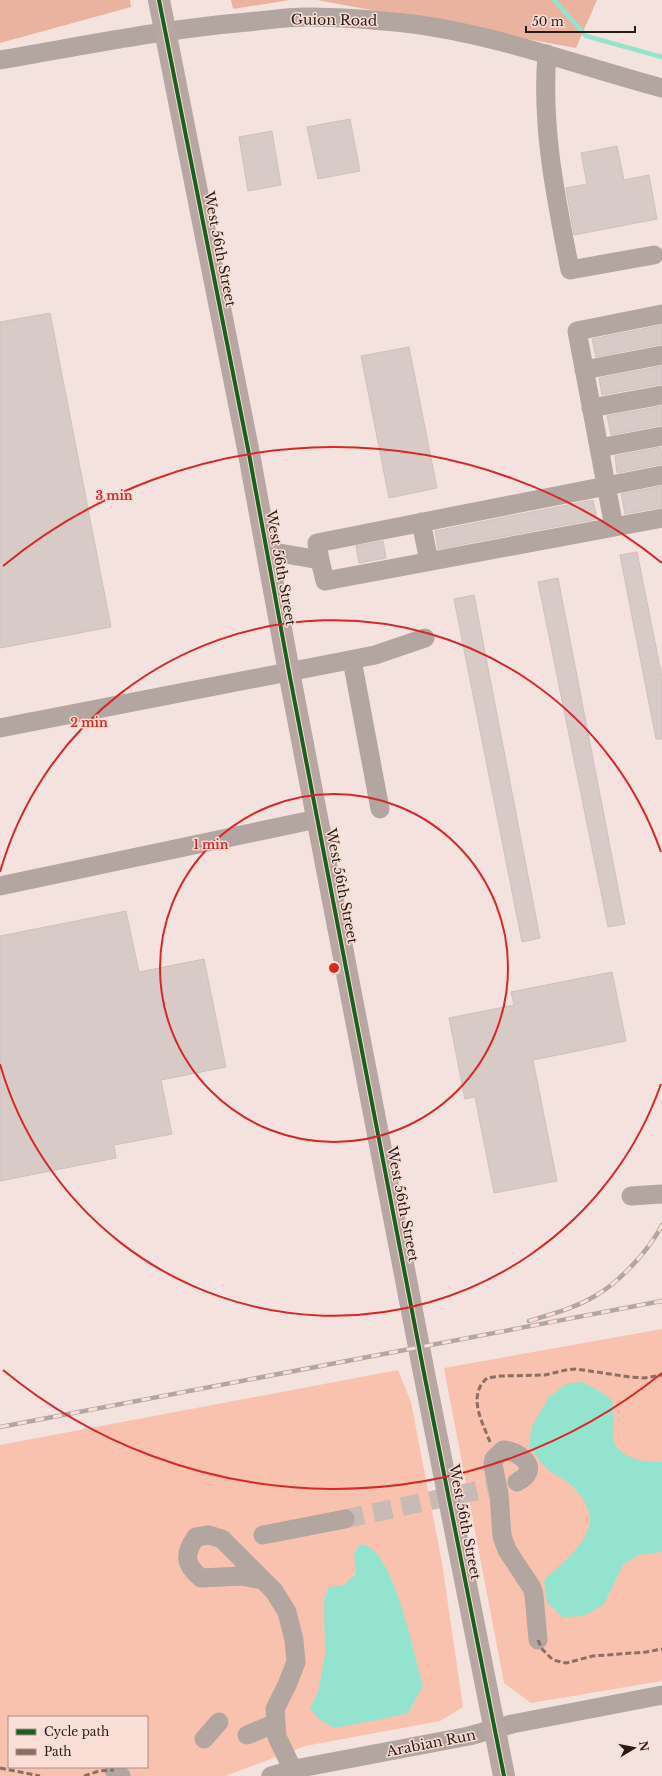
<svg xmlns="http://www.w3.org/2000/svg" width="662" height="1776" viewBox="0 0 662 1776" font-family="'Libre Baskerville',serif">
<rect width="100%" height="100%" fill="#f3e2dd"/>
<path fill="#f8c2af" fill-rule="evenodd" d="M 662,1329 L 662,1681 L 531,1703 L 504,1683 L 444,1368 Z
M 398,1370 L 411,1402 L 442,1563 L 463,1707 L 440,1721 L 305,1746 L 225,1776 L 0,1776 L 0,1445 ZM 9,1717 L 147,1717 L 147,1767 L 9,1767 Z"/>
<path fill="#eab3a0" d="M 0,0 L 130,0 L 131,7 L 0,43 Z
M 231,0 L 290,0 L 233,9 Z
M 317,0 L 597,0 L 576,48 Z"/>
<path fill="#94e3cf" d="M 582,1382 L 598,1390 L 612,1400 C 613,1407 614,1415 614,1422 C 614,1427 612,1433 613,1437 C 616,1458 645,1463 662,1462 L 662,1552 L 638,1555 L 623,1565 L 604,1604 L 584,1616 L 563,1617 L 547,1603 L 544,1580 C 575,1551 613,1525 571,1485 C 564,1478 553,1475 546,1468 C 540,1461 534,1453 529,1446 L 532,1426 L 549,1397 L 566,1384 Z
M 360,1544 C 362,1545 366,1545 369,1547 C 395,1561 415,1656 423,1686 L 408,1713 L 382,1719 L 334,1728 L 319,1719 L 310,1708 L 318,1692 L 325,1655 L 324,1598 L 329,1587 L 344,1585 L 356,1573 L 354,1554 Z"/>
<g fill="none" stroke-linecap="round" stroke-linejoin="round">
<path stroke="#94e3cf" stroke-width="4.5" d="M 554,0 L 586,36 L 662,57"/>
</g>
<path fill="#d8cac6" stroke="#cfc1bd" d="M 350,119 L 360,171 L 318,179 L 307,127 Z
M 272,131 L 281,185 L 248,191 L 239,137 Z
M 617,146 L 624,180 L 649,175 L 657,219 L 574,235 L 566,188 L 587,184 L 581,153 Z
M 50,313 L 111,627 L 0,648 L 0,322 Z
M 662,325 L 662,344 L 596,357 L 592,339 Z
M 409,347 L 437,488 L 389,498 L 361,356 Z
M 662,366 L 662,384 L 602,395 L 599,378 Z
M 662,406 L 662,425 L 611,435 L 607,416 Z
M 661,447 L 662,464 L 617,473 L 615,456 Z
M 662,486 L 662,507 L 625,514 L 621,494 Z
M 593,500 L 597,519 L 438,549 L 435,531 Z
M 383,541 L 386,558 L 359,563 L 356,546 Z
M 637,552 L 662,677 L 662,739 L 656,739 L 620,555 Z
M 558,578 L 625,924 L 608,927 L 538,582 Z
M 474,595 L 540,938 L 522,942 L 454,599 Z
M 126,911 L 139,972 L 204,959 L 226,1067 L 161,1080 L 172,1134 L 114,1145 L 116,1158 L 0,1181 L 0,936 Z
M 612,972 L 626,1041 L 533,1060 L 557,1181 L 494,1193 L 475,1097 L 465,1099 L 449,1018 L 514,1005 L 511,992 Z"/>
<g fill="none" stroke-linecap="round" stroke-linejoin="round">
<path stroke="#cabab5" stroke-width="19" stroke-dasharray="19 10" stroke-linecap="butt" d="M 345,1519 L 517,1482"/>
<path stroke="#b3a5a0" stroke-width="19" d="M 547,54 C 541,128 556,198 570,270 L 654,255
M 0,60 C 82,46 164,29 248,22 C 268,20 288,17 308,17 C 343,17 378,20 413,24 C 498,35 579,66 662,88
M 584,370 L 662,355
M 591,408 L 662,395
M 599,448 L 662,436
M 421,522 L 429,561
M 614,527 L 577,331 L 662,314
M 268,551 L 320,560 L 325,581 L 662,518
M 320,560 L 317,543 L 662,475
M 352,660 L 380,809
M 0,728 L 375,655 L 425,638
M 0,886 L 317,819
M 631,1196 L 662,1194
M 517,1482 C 542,1470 521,1451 503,1450 L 494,1459 L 493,1465 L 499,1494 L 502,1536 L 507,1550 L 532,1588 L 534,1595 L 538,1640
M 263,1535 L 345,1519
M 263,1580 L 241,1576 L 201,1578 C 184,1564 184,1554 196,1537 L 209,1535 L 222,1539 L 274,1591 L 287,1612 L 294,1640 L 296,1662 L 287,1685 L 275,1709 L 277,1737 L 293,1770
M 247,1735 L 276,1723
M 204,1739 L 219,1722
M 114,1770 L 121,1776
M 271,1776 L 300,1768 L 469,1736 L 512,1724 L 662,1695"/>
<path stroke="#b7a6a1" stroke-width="22" d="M 159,0 L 249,454 L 289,672 L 423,1368 L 504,1776"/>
<defs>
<path id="rail" d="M 529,1321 C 552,1314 575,1308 595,1296 C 620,1282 649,1250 662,1225
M 0,1427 L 662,1301"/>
</defs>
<use href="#rail" stroke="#b2a6a2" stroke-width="4.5"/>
<use href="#rail" stroke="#fbded5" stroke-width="3" stroke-dasharray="9" stroke-linecap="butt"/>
<path stroke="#8d6e63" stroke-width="3" stroke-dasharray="6 3" stroke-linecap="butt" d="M 490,1442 C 482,1421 467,1396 487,1378 L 501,1376 L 545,1375 L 566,1370 L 576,1369 L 630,1377 L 644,1378 L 662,1375
M 538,1640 L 542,1649 L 553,1660 L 566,1663 L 593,1656 L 646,1652 L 662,1649
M 0,1768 L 40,1776
M 84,1776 L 99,1771 L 114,1770"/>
<defs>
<path id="cycleway" d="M 159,0 L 249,454 L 289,672 L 423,1368 L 504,1776"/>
</defs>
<use href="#cycleway" stroke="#fbded5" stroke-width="6"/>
<use href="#cycleway" stroke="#1b5e20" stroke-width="4"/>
</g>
<g fill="none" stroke="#d62828" stroke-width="2">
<circle cx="334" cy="968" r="174"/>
<path d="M661 1084A347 347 0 0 1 0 1064M0 872A347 347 0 0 1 661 852"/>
<path d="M662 1373A521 521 0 0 1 3 1370M3 566A521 521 0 0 1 662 563"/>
</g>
<g text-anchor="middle" stroke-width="3" stroke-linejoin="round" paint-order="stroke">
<g font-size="14" fill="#281b17" stroke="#fbded5">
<text transform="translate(334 20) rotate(1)" y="5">Guion Road</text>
<text transform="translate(220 249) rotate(79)" y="5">West 56th Street</text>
<text transform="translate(281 568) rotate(80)" y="5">West 56th Street</text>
<text transform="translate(342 886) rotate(79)" y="5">West 56th Street</text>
<text transform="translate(403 1204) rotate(79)" y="5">West 56th Street</text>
<text transform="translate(465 1522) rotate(79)" y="5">West 56th Street</text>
<text transform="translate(431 1743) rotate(-11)" y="5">Arabian Run</text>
</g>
</g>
<circle cx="334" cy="968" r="6" fill="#d62828" stroke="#fbded5" stroke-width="2"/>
<g font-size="12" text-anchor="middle" font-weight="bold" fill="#d62828" stroke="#fbded5" stroke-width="3" stroke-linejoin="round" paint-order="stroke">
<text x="114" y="500">3 min</text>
<text x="89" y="727">2 min</text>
<text x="211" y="849">1 min</text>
</g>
<rect x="8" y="1716" width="140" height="52" fill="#fbded5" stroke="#a79089"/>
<rect x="16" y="1729" width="20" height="6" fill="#1b5e20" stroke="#a79089"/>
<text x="44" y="1736" font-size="12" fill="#281b17">Cycle path</text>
<rect x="16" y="1749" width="20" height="6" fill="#8d6e63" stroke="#a79089"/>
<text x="44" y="1756" font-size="12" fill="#281b17">Path</text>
<g transform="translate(634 1748) rotate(80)" stroke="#fbded5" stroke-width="3" paint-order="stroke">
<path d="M0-3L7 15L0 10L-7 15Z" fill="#281b17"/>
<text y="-6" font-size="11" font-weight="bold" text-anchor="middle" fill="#281b17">N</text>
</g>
<path d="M526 26v6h109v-6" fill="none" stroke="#281b17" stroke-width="2"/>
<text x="532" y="26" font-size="12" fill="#281b17" stroke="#fbded5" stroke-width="3" paint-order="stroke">50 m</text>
</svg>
